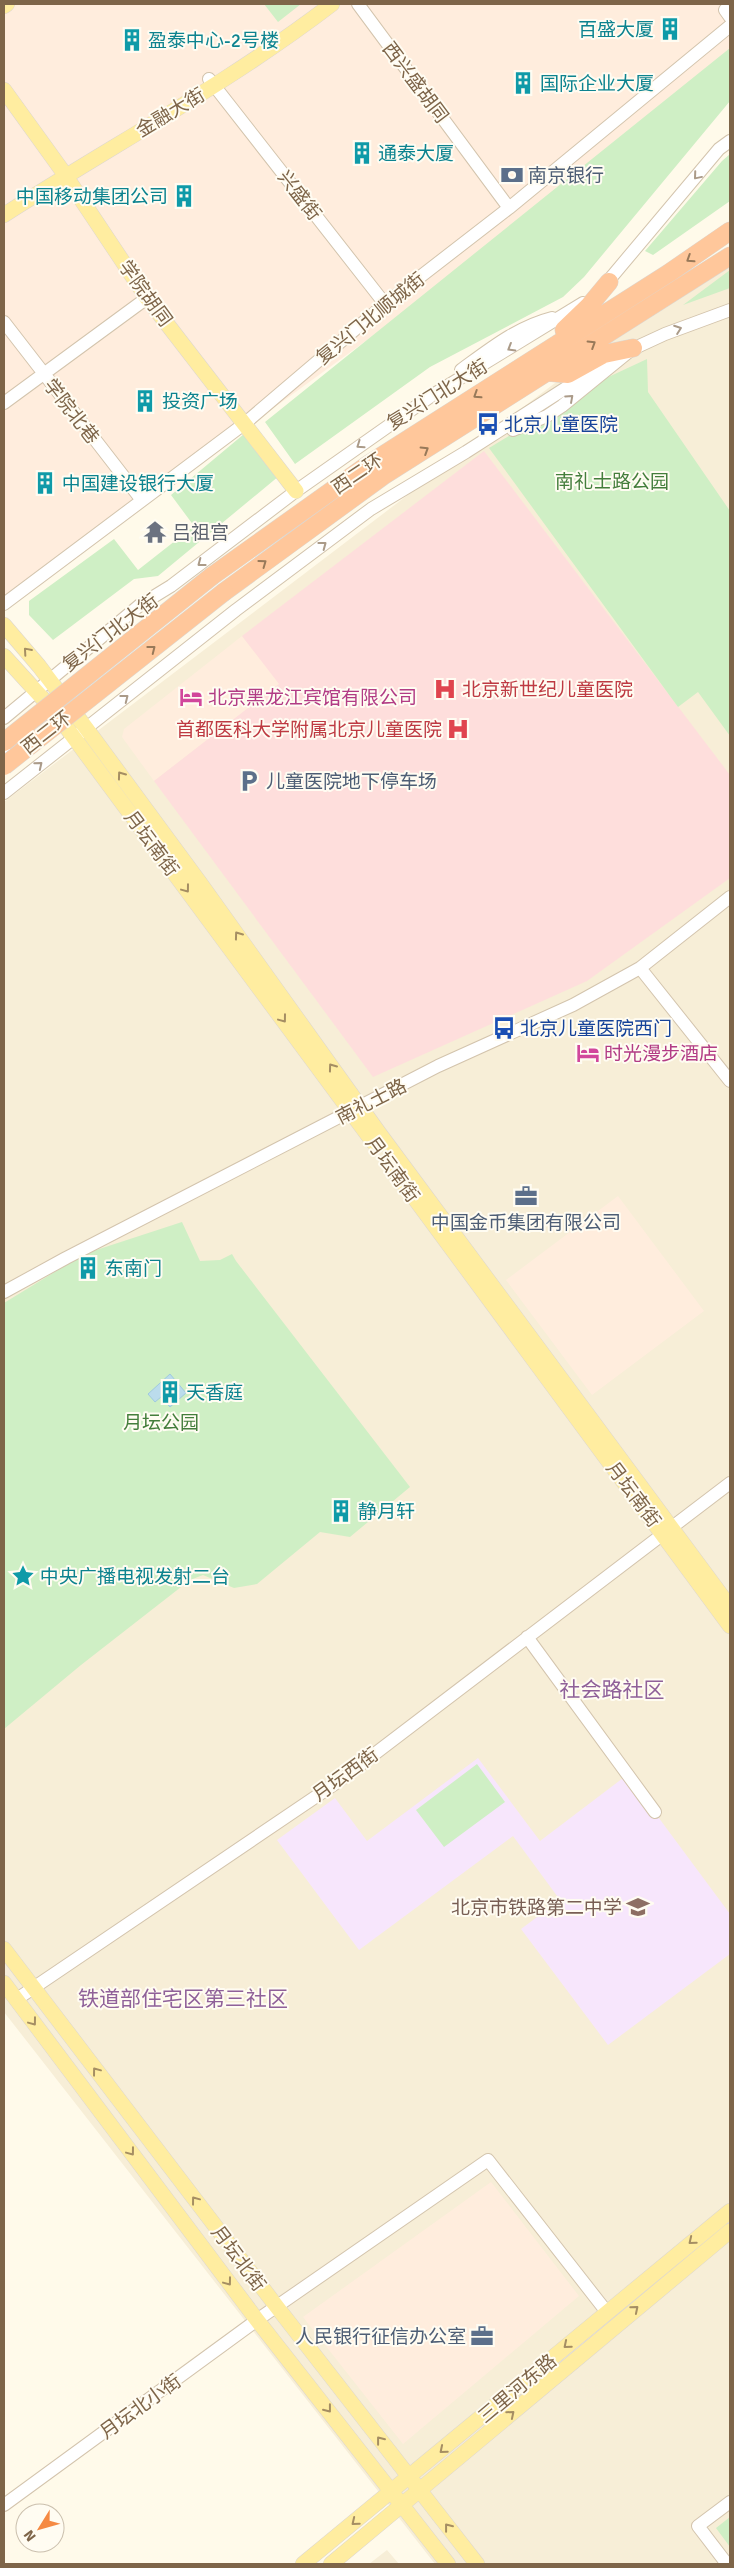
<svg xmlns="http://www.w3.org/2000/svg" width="734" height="2568" viewBox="0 0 734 2568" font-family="Signika,'Noto Sans SC',sans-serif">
<rect width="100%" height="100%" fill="#fffaea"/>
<path fill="#f7eed7" d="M 730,250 L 730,2564 L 435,2564 L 4,2012 L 4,802 Z
M 387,2550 L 399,2564 L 369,2564 Z"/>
<path fill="#ffeddd" d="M 7,4 L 730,4 L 730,76 L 4,604 L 4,6 Z
M 242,636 L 280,684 L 154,781 L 122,737 L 124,729 Z
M 618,1196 L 704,1311 L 592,1395 L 506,1280 Z
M 491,2182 L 579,2296 L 403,2444 L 303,2317 Z"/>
<path fill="#f7e6fc" d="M 478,1758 L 540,1841 L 627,1775 L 730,1914 L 730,1954 L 608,2045 L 521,1929 L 560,1900 L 513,1836 L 359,1950 L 277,1840 L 335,1798 L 367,1841 Z"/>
<path fill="#fededc" d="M 484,451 L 730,775 L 730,878 L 587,981 L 373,1077 L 154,781 L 279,684 L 242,636 Z"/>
<path fill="#cfefc5" d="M 264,4 L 301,4 L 278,22 Z
M 730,48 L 730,101 L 584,277 L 563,297 L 430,367 L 295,464 L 265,422 Z
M 730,154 L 730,201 L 653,255 L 645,251 L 722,161 Z
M 730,270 L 730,288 L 683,305 Z
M 647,359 L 648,392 L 730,511 L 730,736 L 698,692 L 678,707 L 489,448 L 602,380 Z
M 244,434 L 279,476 L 158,576 L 134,579 L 53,640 L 29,615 L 29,601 L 114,539 L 138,570 L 194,526 L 171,495 Z
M 182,1222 L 200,1261 L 220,1260 L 232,1254 L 236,1261 L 410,1487 L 350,1537 L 320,1532 L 257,1584 L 234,1588 L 203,1575 L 190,1580 L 81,1665 L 4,1729 L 4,1303 L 84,1254 Z
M 477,1764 L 505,1802 L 444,1847 L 416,1810 Z
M 730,2517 L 730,2547 L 716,2528 Z"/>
<path fill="#bbdcec" stroke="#a0cadf" d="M 170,1374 L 186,1393 L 170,1407 L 161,1397 L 155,1402 L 148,1394 Z"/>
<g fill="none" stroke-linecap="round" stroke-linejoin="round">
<defs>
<path id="minor" d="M 358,4 L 509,208
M 725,10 L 730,17
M 209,79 L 385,304
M 604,286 L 719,149 L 730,141
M 4,322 L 141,499
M 626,352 L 665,334 L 730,310
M 461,370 C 490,349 517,327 552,318
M 4,403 L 147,298
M 513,430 L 547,416 L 562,406 L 632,349
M 4,604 L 244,424 L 385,304 L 509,208 L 730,26
M 4,718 L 140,605 L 171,586 L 296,491 L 431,396 L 583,303
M 4,755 L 56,712
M 4,793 L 236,610 L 371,509 L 466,452 L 608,361
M 640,968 L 730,1081
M 4,1292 L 66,1258 L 438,1066 L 573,1005 L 640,968 L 730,897
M 527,1637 L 655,1812
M 17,1999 L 339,1781 L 730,1483
M 4,2505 L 257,2320 L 488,2160 L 606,2311
M 727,2564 L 698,2526 L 730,2502"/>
<path id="major" d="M 4,6 L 7,4
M 4,90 L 61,169 L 147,298 L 296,491
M 4,215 C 113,145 229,83 332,4
M 4,625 L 39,666 L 86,728 L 200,883 L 379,1133 L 730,1607
M 4,656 L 55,712 L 373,1142
M 390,1165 L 730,1626
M 4,1949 L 277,2307 L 477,2564
M 4,1983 L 257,2320 L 448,2564
M 303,2564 L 730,2211
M 331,2564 L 730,2231"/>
<path id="highway" d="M 564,330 L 589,306 L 609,282
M 547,372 L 568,374 L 604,354 L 633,348
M 212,576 L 369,464 L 669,273 L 730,231
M 224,592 L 383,476 L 730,256"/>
</defs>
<use href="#minor" stroke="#d3c4ad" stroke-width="14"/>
<use href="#major" stroke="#ddd7d0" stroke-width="16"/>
<use href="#highway" stroke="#ddd7d0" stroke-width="19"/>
<use href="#minor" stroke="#fff" stroke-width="12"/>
<use href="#major" stroke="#ffeda0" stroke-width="15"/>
<use href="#highway" stroke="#ffc79b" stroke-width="18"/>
<defs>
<path id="highway-bridge" d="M 4,742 L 212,576
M 4,766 L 224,592"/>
</defs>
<use href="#highway-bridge" stroke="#ddd7d0" stroke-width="19" stroke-linecap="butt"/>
<use href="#highway-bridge" stroke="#ffc79b" stroke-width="18"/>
</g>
<defs><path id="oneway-chevron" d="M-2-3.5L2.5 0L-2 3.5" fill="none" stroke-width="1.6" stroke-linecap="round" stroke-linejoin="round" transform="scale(1.25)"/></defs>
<g stroke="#ab9b89">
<use href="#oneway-chevron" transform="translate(697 176) rotate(130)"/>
<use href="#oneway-chevron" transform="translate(678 329) rotate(-20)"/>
<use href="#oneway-chevron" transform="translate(511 348) rotate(149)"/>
<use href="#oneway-chevron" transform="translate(570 398) rotate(-42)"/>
<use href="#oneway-chevron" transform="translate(360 445) rotate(145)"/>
<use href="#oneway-chevron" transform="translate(323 545) rotate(-37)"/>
<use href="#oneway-chevron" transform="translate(201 563) rotate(143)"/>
<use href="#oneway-chevron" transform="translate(125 698) rotate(-38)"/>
<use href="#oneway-chevron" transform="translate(39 765) rotate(-39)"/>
</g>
<g stroke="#987959">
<use href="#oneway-chevron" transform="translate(690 259) rotate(147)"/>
<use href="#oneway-chevron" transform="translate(592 344) rotate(-32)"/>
<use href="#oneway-chevron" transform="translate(477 395) rotate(147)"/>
<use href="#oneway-chevron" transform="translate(425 450) rotate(-32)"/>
<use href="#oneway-chevron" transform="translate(263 563) rotate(-36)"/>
<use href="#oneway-chevron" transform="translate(152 649) rotate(-38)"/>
</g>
<g stroke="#a58e63">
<use href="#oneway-chevron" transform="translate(27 651) rotate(-131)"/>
<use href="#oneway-chevron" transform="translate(121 775) rotate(-126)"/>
<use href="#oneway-chevron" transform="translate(186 889) rotate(53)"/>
<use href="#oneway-chevron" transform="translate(238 935) rotate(-126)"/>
<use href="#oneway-chevron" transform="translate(283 1019) rotate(53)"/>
<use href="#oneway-chevron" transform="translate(332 1067) rotate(-126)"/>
<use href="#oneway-chevron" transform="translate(33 2022) rotate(53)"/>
<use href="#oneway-chevron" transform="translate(96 2071) rotate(-127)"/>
<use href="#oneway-chevron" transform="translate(131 2152) rotate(53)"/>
<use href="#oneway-chevron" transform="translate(195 2200) rotate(-127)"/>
<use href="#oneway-chevron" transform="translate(692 2241) rotate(141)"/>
<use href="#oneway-chevron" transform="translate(228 2282) rotate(53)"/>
<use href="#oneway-chevron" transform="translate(635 2309) rotate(-40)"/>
<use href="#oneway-chevron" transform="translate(567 2345) rotate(140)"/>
<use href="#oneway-chevron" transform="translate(328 2409) rotate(52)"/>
<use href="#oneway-chevron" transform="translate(511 2414) rotate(-40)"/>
<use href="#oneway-chevron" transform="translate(380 2440) rotate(-128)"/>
<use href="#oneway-chevron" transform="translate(443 2450) rotate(140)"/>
<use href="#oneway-chevron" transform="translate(355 2522) rotate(141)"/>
<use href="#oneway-chevron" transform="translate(448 2527) rotate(-128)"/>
</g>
<defs>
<symbol id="building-bare" viewBox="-9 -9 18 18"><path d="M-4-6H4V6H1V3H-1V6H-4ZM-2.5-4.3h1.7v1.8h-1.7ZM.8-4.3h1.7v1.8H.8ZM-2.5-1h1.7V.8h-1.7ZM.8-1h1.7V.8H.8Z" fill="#0f9aa8" stroke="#fffcf2" stroke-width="2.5" paint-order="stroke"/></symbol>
<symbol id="bank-bare" viewBox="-9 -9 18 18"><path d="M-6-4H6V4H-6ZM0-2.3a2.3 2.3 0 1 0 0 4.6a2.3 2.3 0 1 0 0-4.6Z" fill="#5c6f8a" stroke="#fffcf2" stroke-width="2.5" paint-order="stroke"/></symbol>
<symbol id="bus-bare" viewBox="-9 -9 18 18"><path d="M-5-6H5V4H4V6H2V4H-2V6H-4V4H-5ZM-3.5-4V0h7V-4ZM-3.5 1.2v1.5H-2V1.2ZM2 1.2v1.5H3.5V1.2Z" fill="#1a4fb4" stroke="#fffcf2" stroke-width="2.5" paint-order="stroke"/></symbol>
<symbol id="temple-bare" viewBox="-9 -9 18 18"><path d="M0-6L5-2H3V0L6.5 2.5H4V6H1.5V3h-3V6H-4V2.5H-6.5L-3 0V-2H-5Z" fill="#6b7280" stroke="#fffcf2" stroke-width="2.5" paint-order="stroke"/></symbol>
<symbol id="hospital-bare" viewBox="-9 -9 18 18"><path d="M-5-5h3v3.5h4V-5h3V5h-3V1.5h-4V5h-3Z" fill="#e0444e" stroke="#fffcf2" stroke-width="2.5" paint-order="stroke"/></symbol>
<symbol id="hotel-bare" viewBox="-9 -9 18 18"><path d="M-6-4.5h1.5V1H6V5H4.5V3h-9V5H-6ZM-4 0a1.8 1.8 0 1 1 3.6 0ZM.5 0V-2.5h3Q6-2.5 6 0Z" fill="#d1479c" stroke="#fffcf2" stroke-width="2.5" paint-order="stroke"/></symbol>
<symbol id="parking-bare" viewBox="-9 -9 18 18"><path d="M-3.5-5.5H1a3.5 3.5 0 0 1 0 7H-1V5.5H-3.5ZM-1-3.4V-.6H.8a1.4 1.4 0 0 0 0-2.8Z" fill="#5c6f8a" stroke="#fffcf2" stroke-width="2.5" paint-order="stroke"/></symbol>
<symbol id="office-bare" viewBox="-9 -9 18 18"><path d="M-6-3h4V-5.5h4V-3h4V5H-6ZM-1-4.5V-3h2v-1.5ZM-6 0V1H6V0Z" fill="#5c6f8a" stroke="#fffcf2" stroke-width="2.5" paint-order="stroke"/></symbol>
<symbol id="sight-bare" viewBox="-9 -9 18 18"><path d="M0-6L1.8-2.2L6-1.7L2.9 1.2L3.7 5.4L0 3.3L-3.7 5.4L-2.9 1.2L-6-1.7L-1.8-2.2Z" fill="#0f9aa8" stroke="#fffcf2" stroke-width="2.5" paint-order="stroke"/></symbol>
<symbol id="school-bare" viewBox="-9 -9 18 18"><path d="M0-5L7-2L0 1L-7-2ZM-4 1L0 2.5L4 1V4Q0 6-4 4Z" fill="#8d6e63" stroke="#fffcf2" stroke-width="2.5" paint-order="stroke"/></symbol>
</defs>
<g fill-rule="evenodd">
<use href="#building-bare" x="654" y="13" width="32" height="32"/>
<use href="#building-bare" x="116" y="24" width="32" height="32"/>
<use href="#building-bare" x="507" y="67" width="32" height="32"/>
<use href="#building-bare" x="346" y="137" width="32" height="32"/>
<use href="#bank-bare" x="496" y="159" width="32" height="32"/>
<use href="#building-bare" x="168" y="180" width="32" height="32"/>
<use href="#building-bare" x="129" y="385" width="32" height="32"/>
<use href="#bus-bare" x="472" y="408" width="32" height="32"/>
<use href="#building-bare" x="29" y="467" width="32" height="32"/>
<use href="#temple-bare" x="139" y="516" width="32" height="32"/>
<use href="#hospital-bare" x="429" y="673" width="32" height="32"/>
<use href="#hotel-bare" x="175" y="681" width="32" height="32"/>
<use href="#hospital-bare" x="442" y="713" width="32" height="32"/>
<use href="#parking-bare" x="233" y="765" width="32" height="32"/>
<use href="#bus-bare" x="488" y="1012" width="32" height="32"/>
<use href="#hotel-bare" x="572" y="1037" width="32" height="32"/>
<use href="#office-bare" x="510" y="1180" width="32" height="32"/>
<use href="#building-bare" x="72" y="1252" width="32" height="32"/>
<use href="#building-bare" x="154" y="1376" width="32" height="32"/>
<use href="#building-bare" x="325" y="1495" width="32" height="32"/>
<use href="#sight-bare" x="7" y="1560" width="32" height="32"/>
<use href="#school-bare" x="622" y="1891" width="32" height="32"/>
<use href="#office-bare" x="466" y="2320" width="32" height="32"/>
</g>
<g text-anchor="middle" stroke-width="4" stroke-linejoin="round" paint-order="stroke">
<g font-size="19" fill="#0d838f" stroke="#fffcf2" text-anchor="start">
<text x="654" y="36" text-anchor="end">百盛大厦</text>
<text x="148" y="47">盈泰中心-2号楼</text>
<text x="540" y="90">国际企业大厦</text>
<text x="378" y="160">通泰大厦</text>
<text x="168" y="203" text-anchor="end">中国移动集团公司</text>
<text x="162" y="408">投资广场</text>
<text x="62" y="490">中国建设银行大厦</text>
<text x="105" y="1275">东南门</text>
<text x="186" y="1399">天香庭</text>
<text x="358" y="1518">静月轩</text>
<text x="40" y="1583">中央广播电视发射二台</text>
</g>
<g font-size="19" fill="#7e6549" stroke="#fffcf2">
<text transform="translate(416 82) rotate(53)" y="7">西兴盛胡同</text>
<text transform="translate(170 112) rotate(-31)" y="7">金融大街</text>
<text transform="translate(300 195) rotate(52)" y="7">兴盛街</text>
<text transform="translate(146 293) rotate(54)" y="7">学院胡同</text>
<text transform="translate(370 318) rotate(-39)" y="7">复兴门北顺城街</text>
<text transform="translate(437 394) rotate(-32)" y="7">复兴门北大街</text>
<text transform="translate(72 411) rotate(52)" y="7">学院北巷</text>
<text transform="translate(357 473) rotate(-34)" y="7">西二环</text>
<text transform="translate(110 632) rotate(-37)" y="7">复兴门北大街</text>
<text transform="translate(46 732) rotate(-38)" y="7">西二环</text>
<text transform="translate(152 843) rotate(53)" y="7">月坛南街</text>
<text transform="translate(371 1101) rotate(-27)" y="7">南礼士路</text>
<text transform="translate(393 1169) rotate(54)" y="7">月坛南街</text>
<text transform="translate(634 1494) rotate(53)" y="7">月坛南街</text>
<text transform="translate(345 1774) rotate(-36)" y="7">月坛西街</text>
<text transform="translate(239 2258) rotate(53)" y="7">月坛北街</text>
<text transform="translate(517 2388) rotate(-40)" y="7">三里河东路</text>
<text transform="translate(140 2406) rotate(-36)" y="7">月坛北小街</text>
</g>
<g font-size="19" fill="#4e5e75" stroke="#fffcf2" text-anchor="start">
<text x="528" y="182">南京银行</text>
<text x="266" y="788">儿童医院地下停车场</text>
<text x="526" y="1229" text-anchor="middle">中国金币集团有限公司</text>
<text x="466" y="2343" text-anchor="end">人民银行征信办公室</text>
</g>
<g font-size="19" fill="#164399" stroke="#fffcf2" text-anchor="start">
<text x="504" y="431">北京儿童医院</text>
<text x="520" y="1035">北京儿童医院西门</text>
</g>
<g font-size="19" fill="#447e3c" stroke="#fffcf2">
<text x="612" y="488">南礼士路公园</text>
<text x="161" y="1429">月坛公园</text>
</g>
<g font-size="19" fill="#5b616d" stroke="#fffcf2" text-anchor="start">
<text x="172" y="539">吕祖宫</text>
</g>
<g font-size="19" fill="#be3a42" stroke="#fffcf2" text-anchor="start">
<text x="462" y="696">北京新世纪儿童医院</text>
<text x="442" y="736" text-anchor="end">首都医科大学附属北京儿童医院</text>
</g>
<g font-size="19" fill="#b23c85" stroke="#fffcf2" text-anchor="start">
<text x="208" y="704">北京黑龙江宾馆有限公司</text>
<text x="604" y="1060">时光漫步酒店</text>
</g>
<g font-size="19" fill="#785e54" stroke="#fffcf2" text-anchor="end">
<text x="622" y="1914">北京市铁路第二中学</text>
</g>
<g font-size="21" fill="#906199" stroke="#fffcf2">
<text x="612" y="1697">社会路社区</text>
<text x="183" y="2006">铁道部住宅区第三社区</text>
</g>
</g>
<rect width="734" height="2568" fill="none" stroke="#7e6549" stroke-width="10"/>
<g transform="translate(40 2528) rotate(233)"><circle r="24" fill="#fffcf2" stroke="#cbc0ae"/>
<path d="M0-4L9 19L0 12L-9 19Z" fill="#f58a43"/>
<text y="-8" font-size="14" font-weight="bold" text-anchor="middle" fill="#7e6549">N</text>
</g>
</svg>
